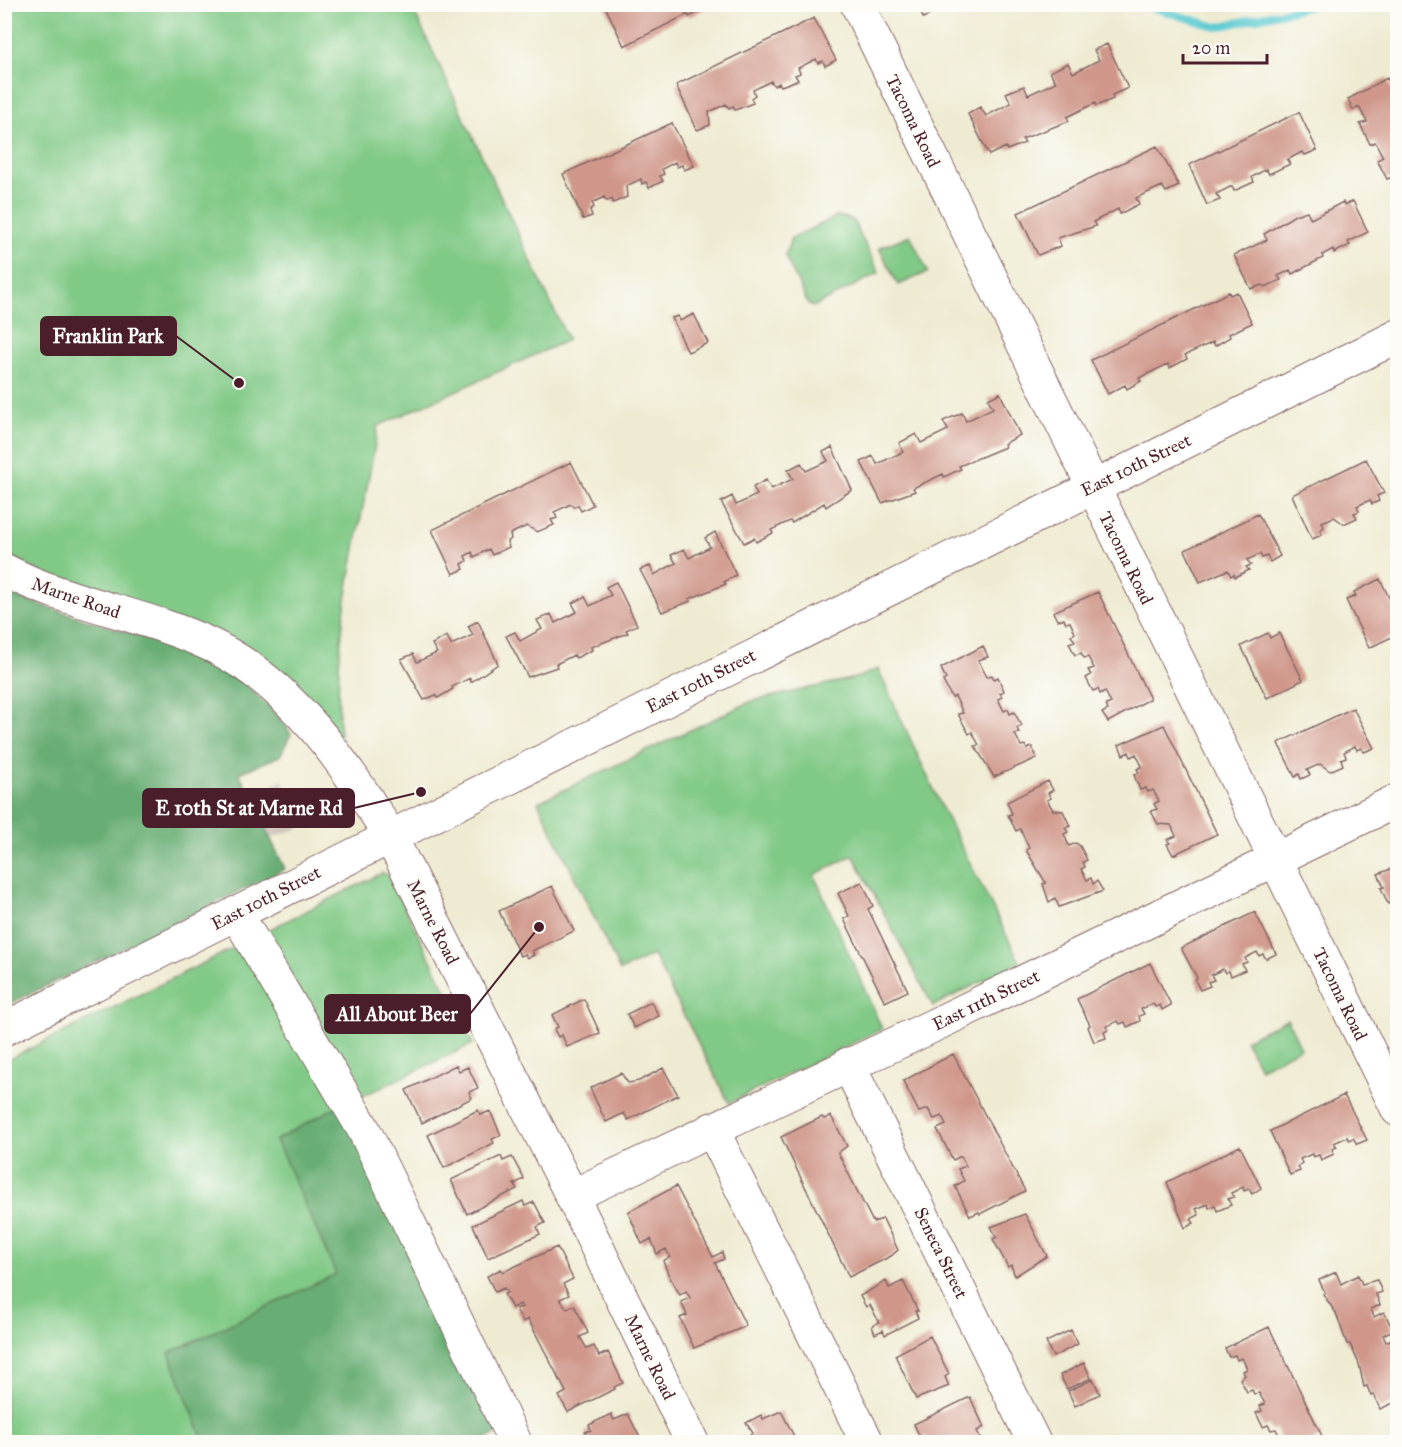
<svg xmlns="http://www.w3.org/2000/svg" width="1402" height="1447" viewBox="0 0 1402 1447" font-family="'IM FELL Great Primer',serif">
<rect width="100%" height="100%" fill="#fdfcf7"/>
<filter id="ink" filterUnits="userSpaceOnUse"><feTurbulence type="fractalNoise" baseFrequency=".0167" numOctaves="2"/><feDisplacementMap in="SourceGraphic" scale="12" xChannelSelector="R" yChannelSelector="G"/><feConvolveMatrix kernelMatrix="1 2 1 2 8 2 1 2 1" color-interpolation-filters="sRGB"/></filter>
<filter id="wash" filterUnits="userSpaceOnUse"><feTurbulence type="fractalNoise" baseFrequency=".008" numOctaves="4" result="noise"/><feDisplacementMap in="SourceGraphic" scale="24" xChannelSelector="R" yChannelSelector="G"/><feGaussianBlur stdDeviation="1.35" result="paint"/><feColorMatrix in="noise" values="0 0 0 0 0 0 0 0 0 0 0 0 0 0 0 0 0 1.4 0 .05"/><feComposite in="paint" operator="in"/></filter>
<g filter="url(#wash)">
<rect width="100%" height="100%" fill="#efebd3"/>
<path fill="#cec2b9" d="M 282,780 L 305,826 L 271,838 L 251,798 Z"/>
<path fill="#80c986" stroke="#657458" stroke-width="1.5" d="M 4,5 L 411,5 L 568,340 L 378,426 C 361,533 331,625 340,735 L 5,553 Z
M 838,216 L 853,220 L 879,273 L 813,307 L 808,304 L 785,256 L 791,238 Z
M 910,235 L 928,272 L 898,285 L 879,248 Z
M 878,669 L 943,810 L 1020,962 L 933,1006 L 853,855 L 814,875 L 882,1029 L 729,1103 L 653,955 L 620,971 L 538,802 L 752,701 L 859,677 Z
M 382,873 L 388,875 L 473,1044 L 352,1101 L 258,935 Z
M 244,943 L 340,1105 L 276,1140 L 337,1274 L 169,1353 L 204,1442 L 5,1442 L 5,1061 Z
M 1287,1019 L 1301,1048 L 1260,1068 L 1245,1040 Z"/>
<path fill="#68ad73" stroke="#59664f" stroke-width="1.5" d="M 4,591 L 13,596 L 201,656 C 236,676 269,700 291,734 L 280,756 L 239,773 L 285,869 L 5,1006 Z
M 340,1105 L 499,1433 L 478,1442 L 204,1442 L 169,1353 L 336,1274 L 276,1140 Z"/>
<g fill="none" stroke-linecap="round" stroke-linejoin="round">
<path stroke="#5dcbd2" stroke-width="8" d="M 1140,4 L 1217,27 L 1320,4
M 1395,4 L 1398,6"/>
</g>
<g id="blocks">
<path fill="#cf9689" d="M 608,4 L 714,4 L 689,17 L 688,14 L 624,46 L 605,6 Z
M 918,4 L 931,4 L 933,8 L 928,10 L 930,15 L 923,18 Z
M 814,18 L 836,60 L 825,66 L 823,61 L 818,63 L 816,59 L 798,68 L 800,73 L 795,75 L 798,80 L 781,86 L 779,83 L 774,86 L 771,81 L 753,90 L 755,95 L 751,98 L 753,103 L 735,110 L 733,106 L 729,108 L 726,104 L 709,112 L 710,125 L 697,130 L 676,85 Z
M 1107,44 L 1128,88 L 1112,95 L 1113,99 L 1096,106 L 1095,103 L 1067,117 L 1069,121 L 1022,139 L 1025,143 L 1007,150 L 1006,147 L 989,155 L 968,114 L 980,107 L 986,116 L 1011,103 L 1006,93 L 1024,86 L 1028,95 L 1056,82 L 1050,72 L 1068,63 L 1073,73 L 1099,60 L 1094,50 Z
M 1387,78 L 1398,101 L 1398,186 L 1393,177 L 1387,179 L 1377,160 L 1383,157 L 1375,142 L 1370,144 L 1360,124 L 1367,122 L 1359,107 L 1353,110 L 1348,99 Z
M 1299,112 L 1317,150 L 1305,155 L 1302,152 L 1287,160 L 1290,164 L 1269,174 L 1266,169 L 1252,177 L 1254,182 L 1234,191 L 1232,186 L 1216,194 L 1220,200 L 1207,205 L 1189,165 Z
M 672,123 L 694,166 L 684,170 L 682,165 L 677,167 L 675,162 L 662,169 L 664,174 L 660,176 L 663,181 L 649,188 L 646,182 L 642,184 L 641,179 L 626,186 L 627,197 L 613,203 L 612,199 L 607,201 L 604,197 L 592,203 L 594,207 L 590,210 L 592,216 L 583,219 L 563,174 Z
M 1157,146 L 1179,186 L 1166,192 L 1162,186 L 1136,198 L 1139,204 L 1120,214 L 1118,209 L 1093,222 L 1096,226 L 1058,238 L 1061,246 L 1038,255 L 1018,213 Z
M 1353,201 L 1368,232 L 1348,242 L 1350,245 L 1334,253 L 1333,249 L 1322,255 L 1323,258 L 1292,274 L 1290,270 L 1278,276 L 1281,280 L 1265,287 L 1262,285 L 1251,289 L 1234,255 L 1267,240 L 1264,234 L 1295,215 L 1307,211 L 1311,219 L 1343,202 L 1345,205 Z
M 1229,292 L 1230,295 L 1237,292 L 1252,323 L 1229,334 L 1230,337 L 1215,346 L 1213,342 L 1185,355 L 1187,359 L 1170,368 L 1168,364 L 1139,378 L 1141,381 L 1127,389 L 1125,385 L 1108,394 L 1091,360 Z
M 694,314 L 708,343 L 688,352 L 672,318 L 678,316 L 680,321 Z
M 1000,393 L 1020,435 L 1004,444 L 1005,447 L 959,466 L 961,469 L 944,477 L 943,474 L 913,488 L 915,491 L 882,503 L 861,462 L 873,456 L 877,464 L 903,452 L 899,443 L 916,434 L 921,443 L 948,430 L 943,421 L 962,413 L 966,421 L 993,408 L 988,399 Z
M 832,447 L 852,490 L 826,507 L 824,503 L 792,523 L 790,521 L 771,530 L 773,533 L 756,542 L 754,538 L 744,543 L 721,502 L 732,496 L 736,505 L 757,495 L 753,487 L 766,480 L 771,489 L 793,479 L 788,470 L 801,463 L 806,471 L 828,461 L 823,452 Z
M 1366,459 L 1384,493 L 1377,496 L 1379,501 L 1372,504 L 1370,500 L 1357,506 L 1359,511 L 1354,513 L 1357,518 L 1344,524 L 1334,517 L 1322,522 L 1324,527 L 1320,530 L 1322,535 L 1312,539 L 1292,495 Z
M 571,462 L 593,505 L 581,511 L 578,505 L 574,507 L 571,504 L 554,512 L 557,518 L 551,520 L 554,525 L 537,532 L 527,526 L 510,534 L 511,539 L 507,542 L 509,547 L 492,555 L 489,549 L 474,557 L 472,552 L 465,556 L 467,561 L 462,564 L 464,569 L 453,574 L 432,530 Z
M 1258,514 L 1280,556 L 1270,562 L 1267,556 L 1262,558 L 1260,554 L 1247,560 L 1251,565 L 1246,567 L 1249,570 L 1235,577 L 1234,574 L 1231,576 L 1228,570 L 1200,582 L 1185,550 Z
M 715,532 L 736,575 L 724,582 L 726,584 L 689,599 L 691,601 L 662,612 L 640,570 L 650,566 L 654,575 L 676,563 L 671,555 L 684,549 L 689,558 L 710,547 L 705,538 Z
M 1380,579 L 1398,616 L 1398,634 L 1369,648 L 1346,600 L 1356,596 L 1354,592 Z
M 616,582 L 637,625 L 626,630 L 628,633 L 591,647 L 592,650 L 576,658 L 574,655 L 556,664 L 557,667 L 528,677 L 506,636 L 515,632 L 520,641 L 542,629 L 537,620 L 551,614 L 555,623 L 577,612 L 572,603 L 585,597 L 590,606 L 611,595 L 606,587 Z
M 1098,592 L 1150,699 L 1108,722 L 1102,713 L 1108,710 L 1106,705 L 1111,703 L 1105,691 L 1100,694 L 1098,689 L 1093,691 L 1086,678 L 1091,675 L 1088,670 L 1094,668 L 1088,657 L 1084,658 L 1081,653 L 1075,655 L 1069,643 L 1075,641 L 1071,636 L 1075,633 L 1070,622 L 1066,623 L 1064,619 L 1057,620 L 1053,612 Z
M 478,621 L 498,664 L 471,682 L 470,678 L 452,687 L 453,689 L 438,698 L 436,695 L 424,700 L 401,659 L 413,654 L 417,662 L 437,653 L 432,644 L 447,636 L 451,645 L 473,635 L 468,626 Z
M 1268,633 L 1270,638 L 1279,633 L 1303,680 L 1267,698 L 1241,646 Z
M 983,646 L 988,657 L 978,660 L 987,677 L 992,675 L 994,679 L 998,677 L 1004,691 L 1000,693 L 1002,697 L 998,699 L 1004,711 L 1008,709 L 1010,714 L 1014,712 L 1022,726 L 1017,728 L 1019,733 L 1015,734 L 1021,746 L 1025,745 L 1027,749 L 1032,747 L 1037,758 L 994,777 L 975,746 L 979,745 L 972,732 L 969,734 L 958,714 L 963,713 L 955,696 L 952,698 L 943,681 L 946,679 L 941,668 Z
M 1398,684 L 1398,709 L 1389,689 Z
M 1353,708 L 1374,748 L 1364,752 L 1361,748 L 1357,750 L 1355,746 L 1344,752 L 1346,757 L 1341,759 L 1343,765 L 1330,771 L 1320,764 L 1307,770 L 1310,775 L 1301,779 L 1299,774 L 1295,777 L 1278,743 Z
M 1164,725 L 1217,834 L 1173,855 L 1167,844 L 1170,843 L 1167,840 L 1176,836 L 1171,825 L 1158,824 L 1151,811 L 1157,809 L 1154,804 L 1159,801 L 1153,790 L 1148,792 L 1146,788 L 1140,790 L 1134,775 L 1139,773 L 1137,769 L 1142,766 L 1136,754 L 1131,757 L 1129,752 L 1123,755 L 1119,745 Z
M 1048,781 L 1053,790 L 1048,793 L 1051,798 L 1047,800 L 1053,810 L 1063,811 L 1070,826 L 1065,828 L 1068,832 L 1064,834 L 1069,846 L 1076,843 L 1080,846 L 1087,860 L 1083,862 L 1085,867 L 1081,869 L 1087,880 L 1091,878 L 1093,884 L 1097,881 L 1103,891 L 1059,907 L 1055,898 L 1049,902 L 1043,884 L 1046,883 L 1026,850 L 1029,848 L 1020,829 L 1016,831 L 1008,815 L 1012,814 L 1007,802 Z
M 1398,866 L 1398,913 L 1392,902 L 1388,904 L 1381,888 L 1384,887 L 1378,874 Z
M 862,882 L 873,906 L 868,909 L 908,991 L 885,1002 L 844,919 L 849,916 L 838,893 Z
M 552,886 L 574,931 L 532,951 L 534,955 L 527,958 L 525,954 L 520,956 L 499,911 Z
M 1255,912 L 1276,954 L 1266,959 L 1263,954 L 1259,956 L 1257,952 L 1245,958 L 1247,962 L 1242,964 L 1245,970 L 1231,976 L 1229,971 L 1225,973 L 1223,969 L 1211,975 L 1214,980 L 1208,982 L 1210,986 L 1200,990 L 1195,980 L 1197,978 L 1181,948 Z
M 1150,963 L 1171,1005 L 1162,1010 L 1160,1005 L 1155,1007 L 1153,1004 L 1141,1009 L 1144,1014 L 1139,1016 L 1140,1021 L 1127,1027 L 1125,1022 L 1120,1024 L 1118,1021 L 1107,1026 L 1108,1030 L 1104,1032 L 1106,1038 L 1094,1042 L 1088,1027 L 1090,1025 L 1077,999 Z
M 584,999 L 600,1033 L 567,1047 L 562,1035 L 558,1037 L 554,1029 L 558,1027 L 552,1015 Z
M 651,1002 L 659,1016 L 634,1028 L 627,1014 Z
M 953,1054 L 1025,1191 L 980,1214 L 979,1212 L 970,1216 L 955,1186 L 964,1181 L 958,1169 L 966,1166 L 961,1156 L 953,1160 L 937,1129 L 946,1125 L 942,1116 L 934,1119 L 928,1109 L 919,1112 L 903,1081 Z
M 456,1065 L 459,1071 L 468,1067 L 478,1088 L 469,1092 L 472,1098 L 422,1123 L 406,1090 Z
M 663,1068 L 678,1095 L 628,1120 L 624,1113 L 606,1122 L 590,1088 L 621,1073 L 628,1083 L 639,1081 Z
M 1344,1095 L 1367,1140 L 1357,1144 L 1353,1138 L 1349,1140 L 1347,1137 L 1334,1143 L 1337,1147 L 1332,1149 L 1334,1154 L 1321,1160 L 1319,1155 L 1313,1157 L 1312,1154 L 1300,1159 L 1302,1163 L 1298,1166 L 1300,1171 L 1290,1175 L 1270,1131 Z
M 478,1110 L 481,1115 L 490,1111 L 501,1135 L 492,1139 L 494,1143 L 444,1168 L 428,1135 Z
M 831,1116 L 847,1146 L 838,1153 L 873,1222 L 883,1219 L 898,1250 L 891,1256 L 849,1277 L 781,1137 L 822,1117 L 824,1119 Z
M 1240,1146 L 1261,1188 L 1252,1194 L 1249,1189 L 1244,1191 L 1243,1187 L 1231,1193 L 1234,1197 L 1228,1199 L 1231,1205 L 1217,1211 L 1215,1205 L 1209,1208 L 1208,1204 L 1196,1209 L 1199,1215 L 1191,1219 L 1194,1223 L 1185,1228 L 1167,1182 Z
M 501,1156 L 503,1161 L 512,1157 L 524,1179 L 514,1184 L 517,1189 L 467,1214 L 451,1180 Z
M 676,1186 L 713,1257 L 722,1252 L 724,1259 L 715,1263 L 746,1326 L 694,1348 L 680,1318 L 687,1315 L 681,1302 L 690,1298 L 686,1291 L 680,1295 L 669,1276 L 663,1261 L 670,1257 L 666,1249 L 657,1254 L 651,1239 L 642,1244 L 628,1212 Z
M 523,1201 L 525,1206 L 534,1202 L 545,1223 L 537,1227 L 540,1234 L 488,1258 L 473,1225 Z
M 1025,1214 L 1047,1256 L 1015,1276 L 1011,1265 L 1008,1267 L 993,1239 L 997,1237 L 991,1227 Z
M 557,1247 L 573,1279 L 563,1284 L 569,1295 L 560,1299 L 567,1309 L 574,1305 L 588,1333 L 580,1337 L 587,1349 L 594,1346 L 599,1356 L 608,1352 L 623,1383 L 614,1387 L 615,1389 L 568,1412 L 559,1396 L 566,1392 L 528,1319 L 523,1322 L 516,1309 L 522,1307 L 520,1304 L 512,1308 L 504,1294 L 507,1293 L 504,1288 L 495,1292 L 487,1276 L 501,1269 L 503,1272 Z
M 1336,1272 L 1341,1284 L 1358,1275 L 1362,1284 L 1377,1280 L 1382,1292 L 1376,1294 L 1380,1305 L 1371,1309 L 1374,1317 L 1384,1312 L 1393,1330 L 1383,1335 L 1386,1342 L 1396,1337 L 1398,1340 L 1398,1360 L 1395,1361 L 1398,1365 L 1398,1401 L 1380,1409 L 1374,1395 L 1371,1396 L 1367,1386 L 1364,1387 L 1359,1364 L 1350,1344 L 1347,1344 L 1336,1313 L 1323,1294 L 1325,1293 L 1319,1280 Z
M 886,1281 L 889,1288 L 903,1281 L 918,1311 L 915,1311 L 918,1318 L 885,1335 L 883,1330 L 875,1334 L 872,1326 L 879,1322 L 870,1305 L 866,1307 L 860,1296 Z
M 1269,1327 L 1322,1436 L 1311,1442 L 1274,1442 L 1281,1440 L 1276,1429 L 1271,1430 L 1268,1425 L 1263,1427 L 1256,1413 L 1262,1411 L 1260,1406 L 1265,1404 L 1259,1393 L 1254,1394 L 1252,1390 L 1247,1392 L 1240,1379 L 1245,1375 L 1243,1371 L 1247,1369 L 1242,1358 L 1237,1360 L 1235,1355 L 1229,1357 L 1225,1348 Z
M 1071,1330 L 1078,1344 L 1053,1357 L 1046,1342 Z
M 930,1336 L 949,1374 L 945,1377 L 949,1386 L 916,1399 L 895,1355 Z
M 1084,1363 L 1091,1378 L 1067,1389 L 1060,1375 Z
M 1093,1379 L 1100,1394 L 1075,1406 L 1068,1391 Z
M 970,1397 L 984,1427 L 977,1431 L 983,1442 L 930,1442 L 927,1437 L 921,1439 L 914,1424 Z
M 781,1411 L 797,1442 L 753,1442 L 750,1435 L 753,1433 L 746,1423 L 761,1415 L 763,1419 Z
M 611,1414 L 614,1420 L 628,1414 L 642,1442 L 590,1442 L 585,1432 L 591,1430 L 589,1425 Z"/>
</g>
</g>
<g filter="url(#ink)">
<use href="#blocks" fill-opacity="0" stroke="#846666" stroke-width="1.5"/>
<g fill="none" stroke-linecap="round" stroke-linejoin="round">
<defs>
<path id="minor" d="M 857,4 L 1398,1110
M 4,570 C 71,605 148,614 215,647 C 293,686 346,764 390,836 L 572,1196 L 692,1442
M 236,913 L 364,1130 L 515,1442
M 4,1029 L 1398,336
M 848,1064 L 1034,1442
M 712,1129 L 867,1442
M 572,1196 L 922,1031 L 1398,800"/>
</defs>
<use href="#minor" stroke="#846666" stroke-width="35"/>
<use href="#minor" stroke="#fff" stroke-width="33"/>
</g>
</g>
<g text-anchor="middle" stroke-width="5" stroke-linejoin="round" paint-order="stroke">
<g font-size="18" fill="#4a1f2b" stroke="#fdfcf7">
<text transform="translate(913 121) rotate(64)" y="6">Tacoma Road</text>
<text transform="translate(1136 465) rotate(-26)" y="6">East 10th Street</text>
<text transform="translate(1126 558) rotate(64)" y="6">Tacoma Road</text>
<text transform="translate(76 598) rotate(19)" y="6">Marne Road</text>
<text transform="translate(701 681) rotate(-27)" y="6">East 10th Street</text>
<text transform="translate(266 898) rotate(-27)" y="6">East 10th Street</text>
<text transform="translate(433 922) rotate(63)" y="6">Marne Road</text>
<text transform="translate(1340 994) rotate(64)" y="6">Tacoma Road</text>
<text transform="translate(986 1000) rotate(-26)" y="6">East 11th Street</text>
<text transform="translate(941 1253) rotate(64)" y="6">Seneca Street</text>
<text transform="translate(650 1357) rotate(64)" y="6">Marne Road</text>
</g>
</g>
<path fill="none" stroke="#4a1f2b" stroke-width="2" d="M239 383L176 336M421 792L354 808M539 927L470 1014"/>
<g fill="#4a1f2b" stroke="#fdfcf7" stroke-width="2">
<circle cx="239" cy="383" r="6"/>
<circle cx="421" cy="792" r="6"/>
<circle cx="539" cy="927" r="6"/>
</g>
<g fill="#4a1f2b" stroke="#4a1f2b" stroke-width="2">
<rect x="41" y="317" width="135" height="38" rx="6"/>
<rect x="143" y="789" width="211" height="38" rx="6"/>
<rect x="325" y="995" width="145" height="38" rx="6"/>
</g>
<g font-size="20" text-anchor="middle" font-weight="bold" fill="#fff">
<text x="108" y="343">Franklin Park</text>
<text x="249" y="815">E 10th St at Marne Rd</text>
<text x="397" y="1021">All About Beer</text>
</g>
<rect width="1402" height="1447" fill="none" stroke="#fdfcf7" stroke-width="24"/>
<path d="M1183 54v9h84v-9" fill="none" stroke="#4a1f2b" stroke-width="3"/>
<text x="1192" y="54" font-size="18" fill="#4a1f2b" stroke="#fdfcf7" stroke-width="4.5" paint-order="stroke">20 m</text>
</svg>
